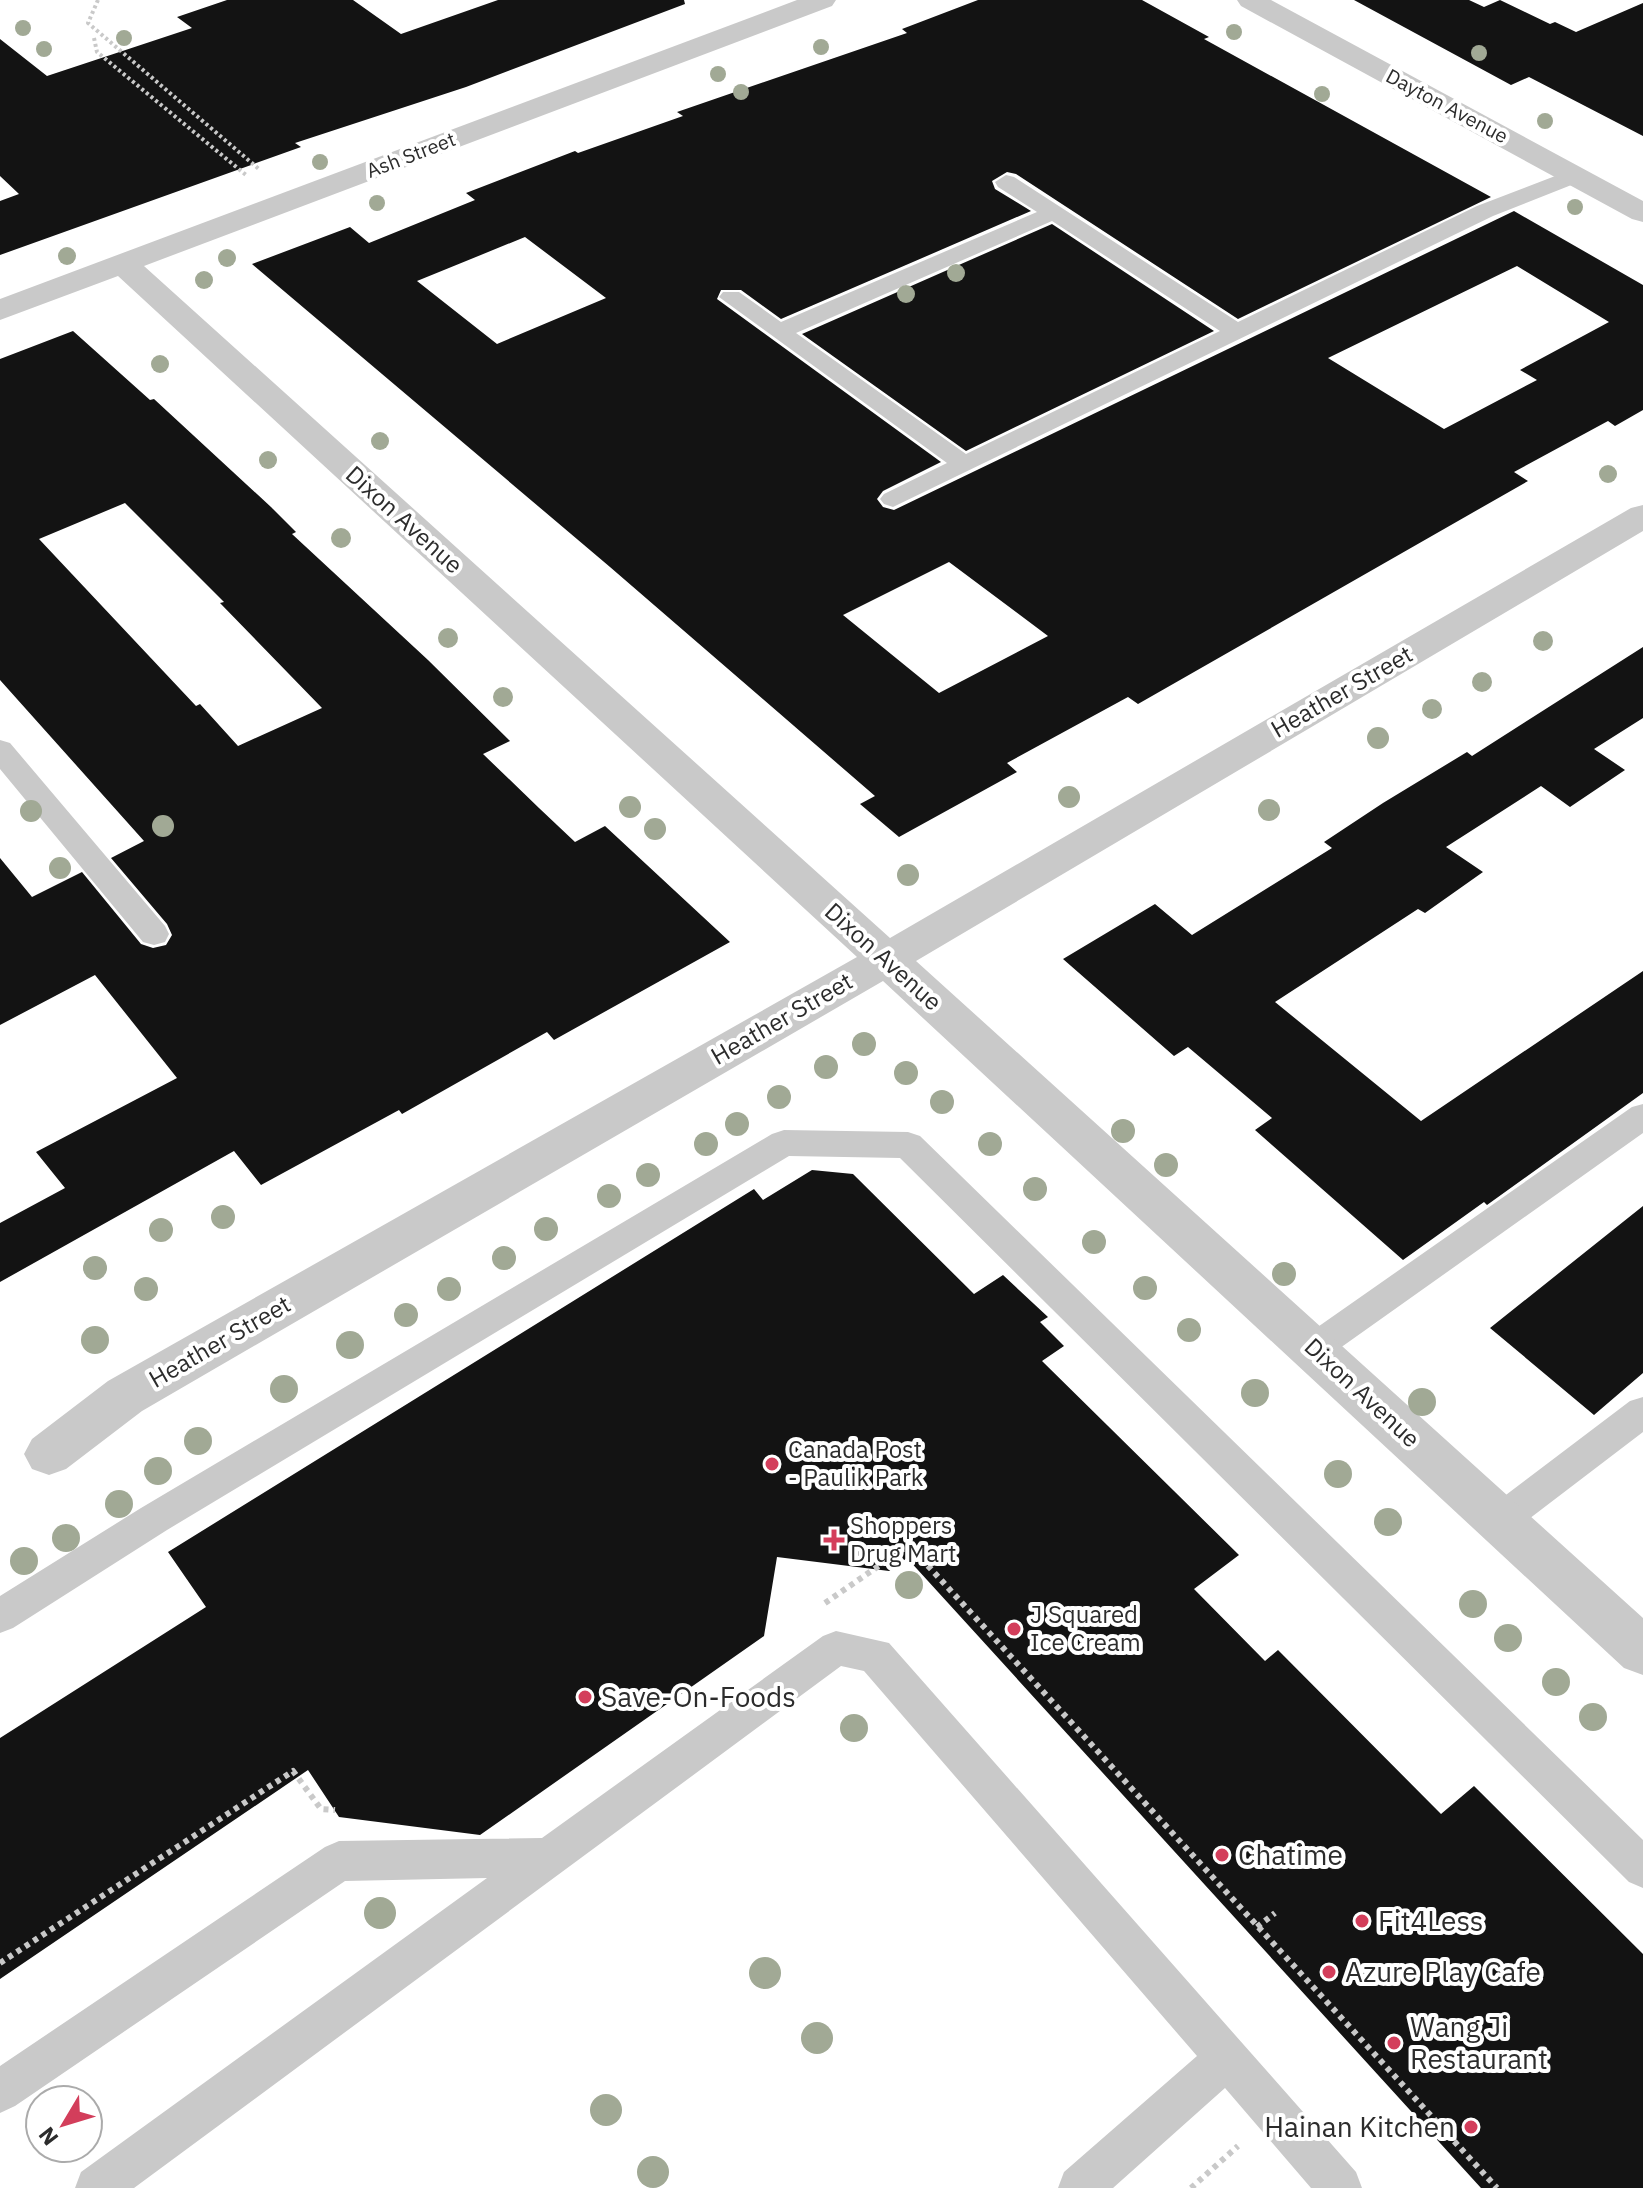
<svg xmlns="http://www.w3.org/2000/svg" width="1643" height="2188" viewBox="0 0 1643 2188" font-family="'IBM Plex Sans',sans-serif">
<rect width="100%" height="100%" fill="#fff"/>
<path fill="#131313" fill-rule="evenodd" d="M 227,0 L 353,0 L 401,34 L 498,0 L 684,0 L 685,4 L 466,87 L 295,143 L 301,147 L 0,255 L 0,201 L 19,194 L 0,176 L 0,39 L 47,76 L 192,28 L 177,17 Z
M 978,0 L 1142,0 L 1209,37 L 1204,39 L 1491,197 L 1238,319 L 1016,174 L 1007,172 L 992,181 L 995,189 L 1031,211 L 781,319 L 741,290 L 721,290 L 717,299 L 941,462 L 883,491 L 877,499 L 883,507 L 894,510 L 1514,211 L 1643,285 L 1643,410 L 1615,426 L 1608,421 L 1514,472 L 1528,481 L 1138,704 L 1128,697 L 1007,763 L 1017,772 L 899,837 L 860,804 L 875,796 L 610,567 L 252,264 L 350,227 L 369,243 L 475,200 L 466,193 L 575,151 L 578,153 L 683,116 L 677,112 L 907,33 L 902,29 ZM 525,237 L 606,298 L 497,344 L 417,281 ZM 1517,266 L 1609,322 L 1520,370 L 1537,380 L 1444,429 L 1328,358 ZM 949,562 L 1048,636 L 939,693 L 843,615 Z
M 1354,0 L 1469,0 L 1484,7 L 1500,0 L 1550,24 L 1555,22 L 1576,32 L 1643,3 L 1643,136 L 1529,77 L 1511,85 Z
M 1052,224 L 1214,331 L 966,451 L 802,334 Z
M 73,331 L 150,400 L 154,399 L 271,507 L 296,532 L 292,534 L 428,660 L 510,741 L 483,754 L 539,808 L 575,842 L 605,826 L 730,942 L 554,1040 L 547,1032 L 402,1114 L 399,1110 L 261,1185 L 234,1151 L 0,1282 L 0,1223 L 65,1188 L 36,1152 L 177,1078 L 95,975 L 0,1025 L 0,858 L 32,897 L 82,872 L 141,944 L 153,948 L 166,945 L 172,935 L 167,924 L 111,858 L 144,841 L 0,680 L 0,359 ZM 125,503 L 224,602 L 220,603 L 322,708 L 238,746 L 200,704 L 196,706 L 39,539 Z
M 1643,647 L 1643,718 L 1594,749 L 1625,770 L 1570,807 L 1541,786 L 1446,847 L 1483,872 L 1425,913 L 1418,909 L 1275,1002 L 1421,1121 L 1643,971 L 1643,1093 L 1487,1205 L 1484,1202 L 1403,1260 L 1255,1130 L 1272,1118 L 1188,1047 L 1174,1056 L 1063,959 L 1155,904 L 1192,935 L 1332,848 L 1324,842 L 1383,803 L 1467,752 L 1472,756 Z
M 812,1170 L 853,1174 L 974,1294 L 1003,1275 L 1048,1317 L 1040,1322 L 1064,1346 L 1042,1361 L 1239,1555 L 1194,1589 L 1265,1661 L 1278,1650 L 1441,1814 L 1474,1786 L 1643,1954 L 1643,2188 L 1481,2188 L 907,1558 L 889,1571 L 777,1557 L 764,1636 L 480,1835 L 339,1817 L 308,1770 L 0,1979 L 0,1738 L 206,1607 L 168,1552 L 754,1189 L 763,1200 Z
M 1643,1206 L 1643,1373 L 1594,1415 L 1490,1328 Z"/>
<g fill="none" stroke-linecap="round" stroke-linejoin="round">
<path stroke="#c9c9c9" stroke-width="4" stroke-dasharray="3 3" stroke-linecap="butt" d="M 98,0 L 88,23 L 260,170
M 94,38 L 97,52 L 246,175"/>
<path stroke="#c9c9c9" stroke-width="6" stroke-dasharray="5 5" stroke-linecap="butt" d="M 825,1603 L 909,1545 L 1497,2188
M 1257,1927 L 1275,1913
M 0,1963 L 293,1771 L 321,1809 L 335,1810
M 1191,2188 L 1238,2146"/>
<path fill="#c9c9c9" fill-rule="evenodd" d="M 1576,168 L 1584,170 L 1587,175 L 1584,180 L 1493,216 L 893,507 L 884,504 L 880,499 L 884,494 L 947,463 L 719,297 L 723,292 L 739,292 L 781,322 L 1037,212 L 998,187 L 995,182 L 1006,175 L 1014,177 L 1238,322 L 1477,206 ZM 1052,221 L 1220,331 L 966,454 L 796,333 Z
M 0,740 L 10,743 L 165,926 L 169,934 L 165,942 L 154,945 L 143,942 L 0,769 Z
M 1643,1104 L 1643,1133 L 1326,1358 L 1314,1363 L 1302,1358 L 1297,1348 L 1302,1338 L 1632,1107 Z
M 784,1130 L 908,1132 L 920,1136 L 1643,1840 L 1643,1888 L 1629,1882 L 900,1158 L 789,1156 L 167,1530 L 13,1628 L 0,1633 L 0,1596 L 141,1508 L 772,1134 Z
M 1643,1397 L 1643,1432 L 1512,1532 L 1499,1537 L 1486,1532 L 1481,1521 L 1486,1510 L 1630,1401 Z
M 836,1631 L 889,1643 L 1356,2172 L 1362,2188 L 1311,2188 L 1225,2088 L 1113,2188 L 1058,2188 L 1064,2172 L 1197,2056 L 864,1671 L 841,1666 L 134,2188 L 75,2188 L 81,2172 L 487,1878 L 345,1881 L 15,2106 L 0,2113 L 0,2066 L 325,1847 L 339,1841 L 542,1838 L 823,1636 Z"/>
<path fill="#c9c9c9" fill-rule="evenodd" d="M 797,0 L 836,0 L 832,6 L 144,266 L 890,938 L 1631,508 L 1643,505 L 1643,531 L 916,961 L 1643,1618 L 1643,1675 L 1624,1668 L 883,981 L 142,1411 L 66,1469 L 49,1475 L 32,1469 L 24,1454 L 32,1439 L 108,1381 L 857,957 L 118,276 L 0,320 L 0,299 Z
M 1237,0 L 1271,0 L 1643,201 L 1643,222 L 1632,219 L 1241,6 Z"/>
</g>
<g fill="#a1a995">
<circle cx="23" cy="28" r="8"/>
<circle cx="1234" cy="32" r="8"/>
<circle cx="124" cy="38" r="8"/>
<circle cx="821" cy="47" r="8"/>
<circle cx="44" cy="49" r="8"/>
<circle cx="1479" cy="53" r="8"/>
<circle cx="718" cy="74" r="8"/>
<circle cx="741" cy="92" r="8"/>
<circle cx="1322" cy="94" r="8"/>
<circle cx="1545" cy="121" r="8"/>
<circle cx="320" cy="162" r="8"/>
<circle cx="377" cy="203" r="8"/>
<circle cx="1575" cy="207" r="8"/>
<circle cx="67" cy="256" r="9"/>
<circle cx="227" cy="258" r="9"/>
<circle cx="956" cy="273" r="9"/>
<circle cx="204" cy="280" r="9"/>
<circle cx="906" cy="294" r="9"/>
<circle cx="160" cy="364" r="9"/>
<circle cx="380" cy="441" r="9"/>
<circle cx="268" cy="460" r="9"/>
<circle cx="1608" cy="474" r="9"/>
<circle cx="341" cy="538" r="10"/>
<circle cx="448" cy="638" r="10"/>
<circle cx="1543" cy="641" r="10"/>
<circle cx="1482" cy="682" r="10"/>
<circle cx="503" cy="697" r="10"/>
<circle cx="1432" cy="709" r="10"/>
<circle cx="1378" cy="738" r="11"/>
<circle cx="1069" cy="797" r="11"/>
<circle cx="630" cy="807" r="11"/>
<circle cx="1269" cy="810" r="11"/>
<circle cx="31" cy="811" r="11"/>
<circle cx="163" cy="826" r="11"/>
<circle cx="655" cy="829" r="11"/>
<circle cx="60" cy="868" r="11"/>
<circle cx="908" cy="875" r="11"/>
<circle cx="864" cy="1044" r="12"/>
<circle cx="826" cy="1067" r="12"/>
<circle cx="906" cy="1073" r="12"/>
<circle cx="779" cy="1097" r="12"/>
<circle cx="942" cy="1102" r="12"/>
<circle cx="737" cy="1124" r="12"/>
<circle cx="1123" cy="1131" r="12"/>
<circle cx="706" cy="1144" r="12"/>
<circle cx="990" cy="1144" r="12"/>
<circle cx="1166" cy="1165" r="12"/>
<circle cx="648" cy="1175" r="12"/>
<circle cx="1035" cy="1189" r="12"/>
<circle cx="609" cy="1196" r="12"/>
<circle cx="223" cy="1217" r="12"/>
<circle cx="546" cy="1229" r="12"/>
<circle cx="161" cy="1230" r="12"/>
<circle cx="1094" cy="1242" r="12"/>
<circle cx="504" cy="1258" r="12"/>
<circle cx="95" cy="1268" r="12"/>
<circle cx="1284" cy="1274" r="12"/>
<circle cx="1145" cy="1288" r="12"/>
<circle cx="146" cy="1289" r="12"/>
<circle cx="449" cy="1289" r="12"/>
<circle cx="406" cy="1315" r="12"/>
<circle cx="1189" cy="1330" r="12"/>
<circle cx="95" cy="1340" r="14"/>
<circle cx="350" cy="1345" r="14"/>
<circle cx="284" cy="1389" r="14"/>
<circle cx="1255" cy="1393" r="14"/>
<circle cx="1422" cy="1402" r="14"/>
<circle cx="198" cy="1441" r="14"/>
<circle cx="158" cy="1471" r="14"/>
<circle cx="1338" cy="1474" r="14"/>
<circle cx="119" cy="1504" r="14"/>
<circle cx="1388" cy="1522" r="14"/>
<circle cx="66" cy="1538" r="14"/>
<circle cx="24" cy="1561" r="14"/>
<circle cx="909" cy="1585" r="14"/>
<circle cx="1473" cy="1604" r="14"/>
<circle cx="1508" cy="1638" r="14"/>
<circle cx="1556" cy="1682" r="14"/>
<circle cx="1593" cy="1717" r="14"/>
<circle cx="854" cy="1728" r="14"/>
<circle cx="380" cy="1913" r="16"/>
<circle cx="765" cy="1973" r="16"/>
<circle cx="817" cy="2038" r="16"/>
<circle cx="606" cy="2110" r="16"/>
<circle cx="653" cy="2172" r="16"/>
</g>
<g fill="#d33e5b" stroke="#fff" stroke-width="3">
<circle cx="772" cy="1464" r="8"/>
<path d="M830 1528h8v8h8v8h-8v8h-8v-8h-8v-8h8z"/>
<circle cx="1014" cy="1629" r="8"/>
<circle cx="585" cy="1697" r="8"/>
<circle cx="1222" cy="1855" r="8"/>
<circle cx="1362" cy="1921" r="8"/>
<circle cx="1329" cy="1972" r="8"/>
<circle cx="1394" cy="2043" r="8"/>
<circle cx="1471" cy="2127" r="8"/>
</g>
<g text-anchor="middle" stroke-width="8" stroke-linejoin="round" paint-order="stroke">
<g font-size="20" fill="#2c2c2c" stroke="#fff">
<text transform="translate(1447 106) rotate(28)" y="7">Dayton Avenue</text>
<text transform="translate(411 155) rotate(-21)" y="7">Ash Street</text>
</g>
<g font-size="24" fill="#2c2c2c" stroke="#fff">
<text transform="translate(404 520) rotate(42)" y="8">Dixon Avenue</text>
<text transform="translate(1342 692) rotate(-30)" y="8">Heather Street</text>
<text transform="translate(883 957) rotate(42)" y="8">Dixon Avenue</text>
<text transform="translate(782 1019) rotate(-30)" y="8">Heather Street</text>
<text transform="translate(220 1342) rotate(-30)" y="8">Heather Street</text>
<text transform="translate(1362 1393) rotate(43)" y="8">Dixon Avenue</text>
</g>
<g font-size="24" fill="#2c2c2c" stroke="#fff" text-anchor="start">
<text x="788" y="1458">Canada Post<tspan x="788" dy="28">- Paulik Park</tspan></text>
<text x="850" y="1534">Shoppers<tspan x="850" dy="28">Drug Mart</tspan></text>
<text x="1030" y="1623">J Squared<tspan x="1030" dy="28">Ice Cream</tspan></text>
</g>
<g font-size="28" fill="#2c2c2c" stroke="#fff" text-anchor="start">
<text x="601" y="1707">Save-On-Foods</text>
<text x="1238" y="1865">Chatime</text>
<text x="1378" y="1931">Fit4Less</text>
<text x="1345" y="1982">Azure Play Cafe</text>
<text x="1410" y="2037">Wang Ji<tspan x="1410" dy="32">Restaurant</tspan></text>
<text x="1455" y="2137" text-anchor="end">Hainan Kitchen</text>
</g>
</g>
<g transform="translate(64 2124) rotate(232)"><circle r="38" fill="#ffffff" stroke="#ababab" stroke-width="2"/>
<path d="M0-6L14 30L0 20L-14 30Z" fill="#d33e5b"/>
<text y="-12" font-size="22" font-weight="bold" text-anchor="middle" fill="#2c2c2c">N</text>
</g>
</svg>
